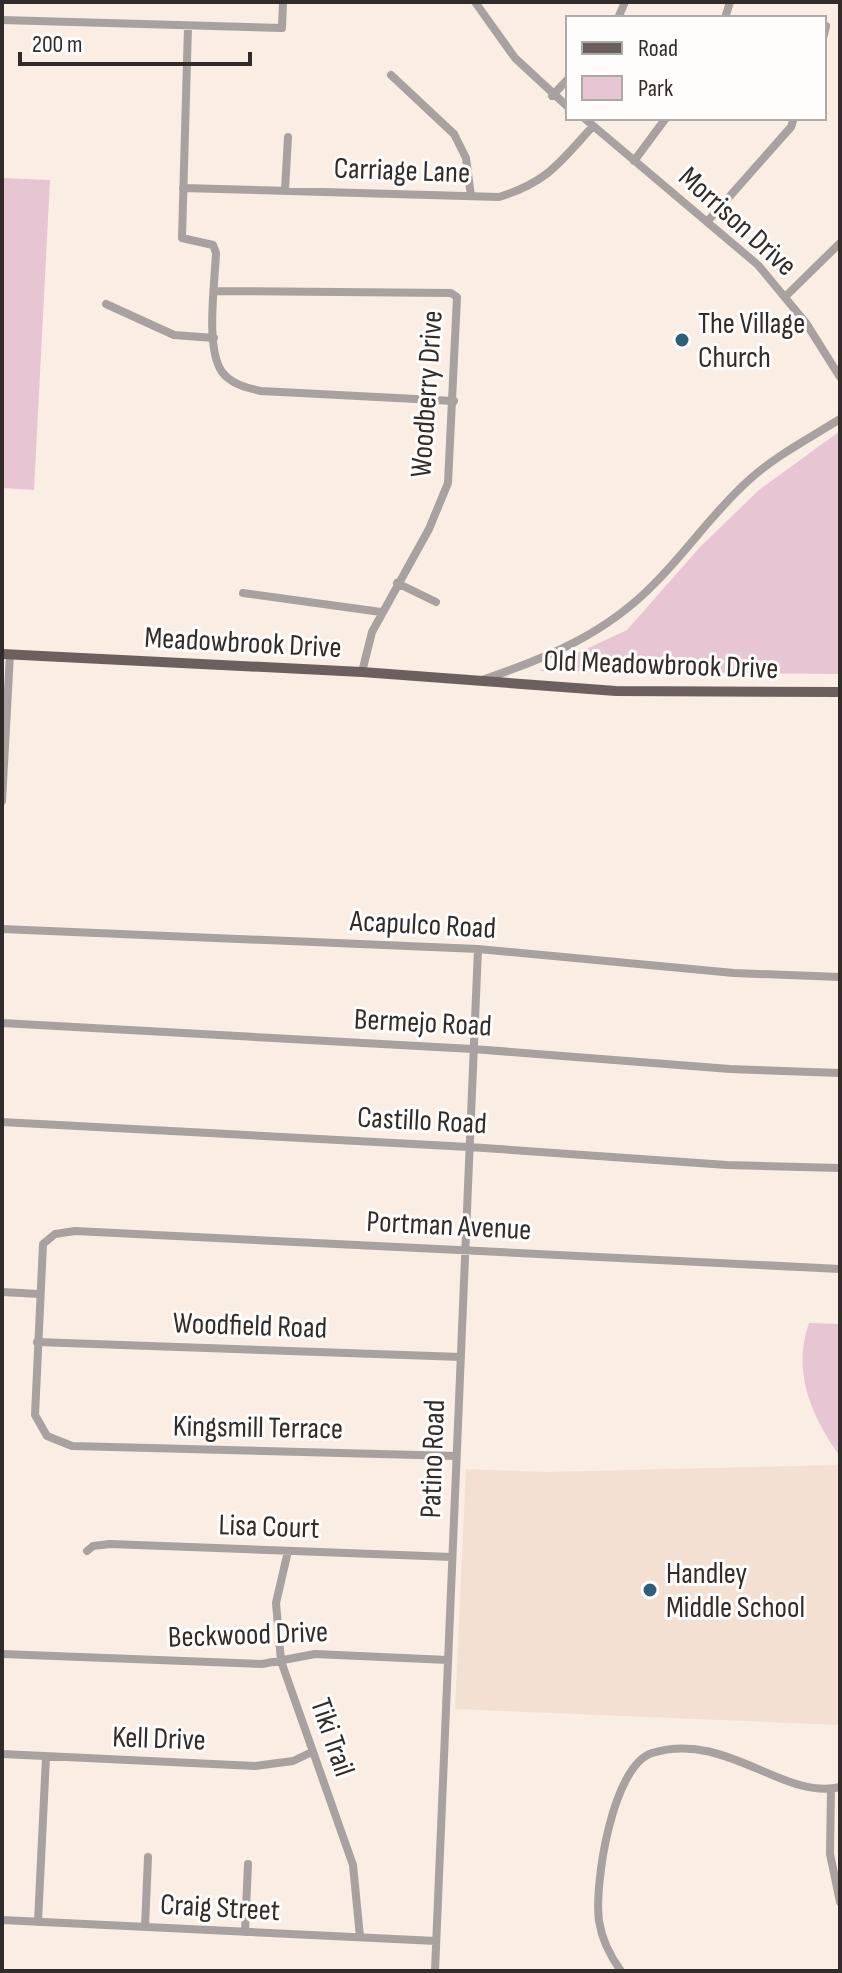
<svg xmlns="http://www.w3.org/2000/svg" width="842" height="1973" viewBox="0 0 842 1973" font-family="'Sofia Sans Condensed',sans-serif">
<rect width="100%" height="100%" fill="#f9ede4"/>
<path fill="#f3e0d2" d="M 840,1465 L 840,1725 L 455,1709 L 466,1469 L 547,1472 Z"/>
<path fill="#e7c5d3" d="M 2,178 L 50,180 L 34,490 L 2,488 Z
M 840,431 L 840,674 L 539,671 L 627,630 L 700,547 L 759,490 Z
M 809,1323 L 840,1324 L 840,1456 C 811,1416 792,1371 809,1323 Z"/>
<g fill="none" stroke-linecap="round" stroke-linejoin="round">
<path stroke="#a8a1a0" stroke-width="8" d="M 475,2 L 515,58 L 568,107
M 618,18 L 625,2
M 725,18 L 730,2
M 2,20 L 282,28 L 283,2
M 188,26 L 182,238 L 213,245 L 216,253 C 215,282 205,348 222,372 C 231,384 247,388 261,391 L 454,401
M 824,35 L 826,26
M 391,75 L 454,134 L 466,158 L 471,196
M 552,96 L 568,79
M 584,118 L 758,265 L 806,323 L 840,377
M 634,161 L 666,118
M 183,188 L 499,197 C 548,182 560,162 593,126
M 285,190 L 288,137
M 707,222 L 791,127 L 794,118
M 215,291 L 451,293 L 457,297 L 448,483 L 429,529 L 372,632 L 362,672
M 786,296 L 840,243
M 106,304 L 174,335 L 214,338
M 397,583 L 436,602
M 243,593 L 381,612
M 482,680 C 547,658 606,634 655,583 C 688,550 714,511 749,480 C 775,456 810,438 840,419
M 2,801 L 10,654
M 2,929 L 478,949 L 734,973 L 840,977
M 2,1023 L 473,1049 L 730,1069 L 840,1073
M 2,1122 L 469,1147 L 727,1165 L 840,1168
M 2,1292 L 39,1294
M 37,1342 L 461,1357
M 456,1456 L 72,1446 L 47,1436 L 35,1415 L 43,1244 L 55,1234 L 75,1231 L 840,1269
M 87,1551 L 93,1546 L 110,1544 L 452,1557
M 288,1551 L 276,1603 L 281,1661 L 353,1865 L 360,1937
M 2,1654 L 262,1664 L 315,1654 L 448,1660
M 2,1754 L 255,1766 L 293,1761 L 312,1752
M 831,1789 L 830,1854 L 840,1902
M 2,1920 L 436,1941
M 38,1922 L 46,1757
M 145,1927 L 148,1857
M 245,1932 L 248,1864
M 435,1971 L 478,949
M 621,1971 C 610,1956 602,1940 599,1921 C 594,1885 612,1766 652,1753 C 725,1730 784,1801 840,1787"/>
<path stroke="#6c605e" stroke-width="10" d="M 2,654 L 362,672 L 616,691 L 840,692"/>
</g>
<g fill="#2d5f7c" stroke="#fffdfb" stroke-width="3">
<circle cx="682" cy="340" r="8"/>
<circle cx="650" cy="1590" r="8"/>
</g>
<g text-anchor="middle" stroke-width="6" stroke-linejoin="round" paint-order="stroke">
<g font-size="30" fill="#312c29" stroke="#fffdfb">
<text transform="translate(402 170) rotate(2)" y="10">Carriage Lane</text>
<text transform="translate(738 221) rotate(42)" y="10">Morrison Drive</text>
<text transform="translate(426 394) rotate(-86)" y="10">Woodberry Drive</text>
<text transform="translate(243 642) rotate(3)" y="10">Meadowbrook Drive</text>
<text transform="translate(661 664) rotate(2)" y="10">Old Meadowbrook Drive</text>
<text transform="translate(423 924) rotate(3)" y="10">Acapulco Road</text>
<text transform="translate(423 1022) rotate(3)" y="10">Bermejo Road</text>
<text transform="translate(422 1120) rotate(3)" y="10">Castillo Road</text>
<text transform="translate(449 1225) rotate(3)" y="10">Portman Avenue</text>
<text transform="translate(250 1325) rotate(2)" y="10">Woodfield Road</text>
<text transform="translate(258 1427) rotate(1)" y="10">Kingsmill Terrace</text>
<text transform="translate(432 1459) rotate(-88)" y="10">Patino Road</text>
<text transform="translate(269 1526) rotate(2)" y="10">Lisa Court</text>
<text transform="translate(248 1634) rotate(-2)" y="10">Beckwood Drive</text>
<text transform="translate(333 1737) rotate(71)" y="10">Tiki Trail</text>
<text transform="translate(159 1738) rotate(2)" y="10">Kell Drive</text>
<text transform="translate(220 1907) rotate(3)" y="10">Craig Street</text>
</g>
<g font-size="30" fill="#312c29" stroke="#fffdfb" text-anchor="start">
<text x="698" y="333">The Village<tspan x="698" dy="34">Church</tspan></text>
<text x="666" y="1583">Handley<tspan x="666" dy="34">Middle School</tspan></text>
</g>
</g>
<rect width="842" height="1973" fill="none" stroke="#312c29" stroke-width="8"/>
<rect x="566" y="16" width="260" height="104" fill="#fffdfb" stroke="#ada9a7" stroke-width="2"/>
<rect x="582" y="42" width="40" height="12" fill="#6c605e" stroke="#ada9a7" stroke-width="2"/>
<text x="638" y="56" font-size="24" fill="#312c29">Road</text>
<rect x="582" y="76" width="40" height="24" fill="#e7c5d3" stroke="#ada9a7" stroke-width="2"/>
<text x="638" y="96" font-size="24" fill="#312c29">Park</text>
<path d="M20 52v12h230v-12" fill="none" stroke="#312c29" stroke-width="4"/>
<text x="32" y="52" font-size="24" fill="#312c29" stroke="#fffdfb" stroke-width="6" paint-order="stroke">200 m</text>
</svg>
